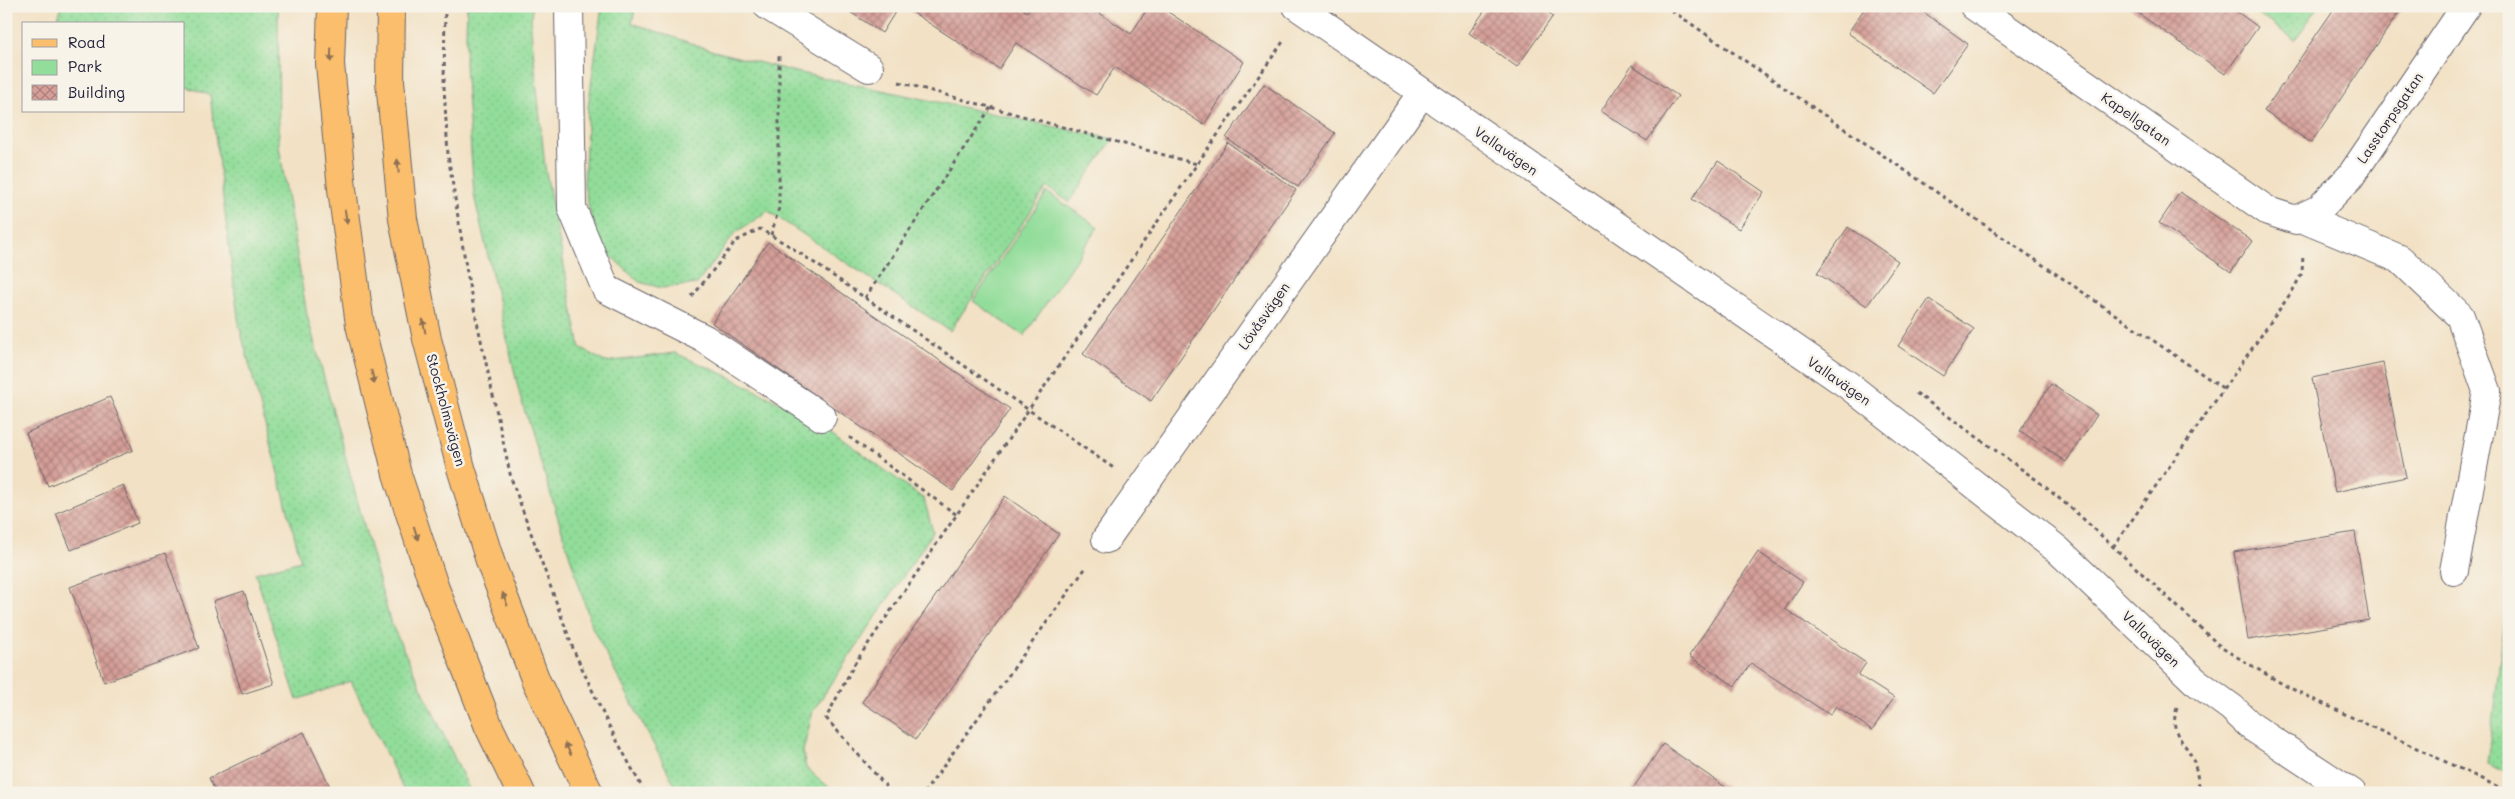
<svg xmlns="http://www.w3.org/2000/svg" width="2515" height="799" viewBox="0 0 2515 799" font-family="Mali,sans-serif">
<defs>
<pattern id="grass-dots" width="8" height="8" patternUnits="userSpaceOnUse" patternTransform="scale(1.25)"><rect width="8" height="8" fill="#92dd9a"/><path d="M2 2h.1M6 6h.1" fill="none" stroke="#7ebd86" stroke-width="1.8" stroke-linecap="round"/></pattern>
<pattern id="building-cross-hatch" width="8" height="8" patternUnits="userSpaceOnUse" patternTransform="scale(1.25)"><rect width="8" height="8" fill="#d59e97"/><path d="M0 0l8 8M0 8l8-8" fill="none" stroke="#ac807c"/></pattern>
</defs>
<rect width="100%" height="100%" fill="#f7f3e8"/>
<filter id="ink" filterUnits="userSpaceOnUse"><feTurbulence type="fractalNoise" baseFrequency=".02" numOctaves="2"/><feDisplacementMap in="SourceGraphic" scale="10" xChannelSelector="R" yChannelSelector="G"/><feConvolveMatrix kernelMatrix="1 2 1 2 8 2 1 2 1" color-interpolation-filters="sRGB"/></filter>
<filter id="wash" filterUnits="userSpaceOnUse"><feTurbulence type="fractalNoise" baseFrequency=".0096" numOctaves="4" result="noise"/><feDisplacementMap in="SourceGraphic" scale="20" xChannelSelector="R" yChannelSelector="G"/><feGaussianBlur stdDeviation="1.12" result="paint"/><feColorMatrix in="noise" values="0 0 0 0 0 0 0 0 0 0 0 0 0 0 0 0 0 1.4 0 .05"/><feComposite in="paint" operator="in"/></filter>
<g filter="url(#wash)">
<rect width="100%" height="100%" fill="#f2e1c4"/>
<path fill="url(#grass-dots)" stroke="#5a806a" d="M 61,6 L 278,6 L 279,146 L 307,315 L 390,621 L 471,793 L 405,793 L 351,681 L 297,700 L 255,573 L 301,561 L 239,325 L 210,95 L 184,86 L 184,24 L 57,24 Z
M 467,6 L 532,6 L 531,29 L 545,167 L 580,348 L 605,362 L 675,353 L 730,377 L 828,428 L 924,499 L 933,532 L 813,711 L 803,751 L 806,768 L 836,793 L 679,793 L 592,627 L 520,396 L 474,195 L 465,64 Z
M 602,6 L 636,6 L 632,23 L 714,51 L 796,72 L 1113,139 L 1069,202 L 1047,187 L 950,331 L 768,211 L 735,233 L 697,284 L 662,288 L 639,282 L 599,245 L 593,227 L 584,185 L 588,107 Z
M 2246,6 L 2319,6 L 2295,40 Z
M 2509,586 L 2509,774 L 2487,764 Z"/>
<path fill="#92dd9a" stroke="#5a806a" d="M 1047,192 L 1098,227 L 1024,336 L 973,301 Z"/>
<g id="blocks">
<path fill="url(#building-cross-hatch)" d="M 841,6 L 899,6 L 882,33 Z
M 903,6 L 1018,6 L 1027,12 L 1031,6 L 1089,6 L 1131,34 L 1149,6 L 1159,6 L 1244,62 L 1204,125 L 1115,67 L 1096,95 L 1016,43 L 999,69 Z
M 1488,6 L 1540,6 L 1553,16 L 1517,67 L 1469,33 Z
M 1866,6 L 1915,6 L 1968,44 L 1933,93 L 1848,33 Z
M 2128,6 L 2229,6 L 2258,27 L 2225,74 Z
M 2336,6 L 2403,6 L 2311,143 L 2264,111 Z
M 1632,65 L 1678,96 L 1647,141 L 1601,111 Z
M 1264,84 L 1335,133 L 1298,187 L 1226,138 Z
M 1228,143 L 1296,190 L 1151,401 L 1083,354 Z
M 1718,161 L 1764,192 L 1739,229 L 1692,199 Z
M 2180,192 L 2252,241 L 2231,272 L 2159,223 Z
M 1848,227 L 1898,261 L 1867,306 L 1817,273 Z
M 768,242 L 1010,409 L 953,491 L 712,323 Z
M 1929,299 L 1974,329 L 1943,376 L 1898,346 Z
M 2383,363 L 2406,477 L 2335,492 L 2312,378 Z
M 2051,384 L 2097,415 L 2066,462 L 2020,431 Z
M 110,397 L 133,450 L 48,486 L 26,433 Z
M 123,485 L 138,523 L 71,550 L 56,513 Z
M 1005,496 L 1059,534 L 916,739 L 862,702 Z
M 2355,532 L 2369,620 L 2248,640 L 2234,552 Z
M 1758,552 L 1803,582 L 1785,609 L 1866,663 L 1858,675 L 1894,698 L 1872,730 L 1836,706 L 1830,715 L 1751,663 L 1735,686 L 1689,656 Z
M 165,553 L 199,648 L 104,682 L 70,587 Z
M 244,591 L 274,684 L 242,694 L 213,601 Z
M 304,732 L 333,793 L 216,793 L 209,778 Z
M 1663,744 L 1734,793 L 1630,793 Z"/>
</g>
</g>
<g filter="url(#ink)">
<use href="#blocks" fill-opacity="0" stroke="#6b656b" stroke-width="1"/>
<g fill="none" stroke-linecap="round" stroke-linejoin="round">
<defs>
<path id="minor" d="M 569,6 L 572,208 L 606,289 L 705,339 L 822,417
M 768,6 L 869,68
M 1297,6 L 1848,385 L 2058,550 L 2195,681 L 2232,708 L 2252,727 L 2352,793
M 1974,6 L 2268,211 L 2296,220 L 2319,209 L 2350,177 L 2466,6
M 2301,218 L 2400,259 L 2460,316 L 2487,391 L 2454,571
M 1106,539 L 1422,93"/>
<path id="major" d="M 332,6 L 330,64 L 342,189 L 360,325 L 397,474 L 434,586 L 489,727 L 521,793
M 391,6 L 390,81 L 403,219 L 427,339 L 461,468 L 491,564 L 536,681 L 589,793"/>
</defs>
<use href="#minor" stroke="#6b656b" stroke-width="30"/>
<use href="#major" stroke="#6b656b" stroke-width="30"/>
<path stroke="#6b656b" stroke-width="3" stroke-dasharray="4 4" stroke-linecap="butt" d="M 445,6 L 444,87 L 448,155 L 469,285 L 511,478 L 574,651 L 607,722 L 645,793
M 1665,6 L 2224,389
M 899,82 L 1197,164
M 771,235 L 779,208 L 779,54
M 692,297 L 736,241 L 760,229 L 791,247 L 1115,469
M 865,298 L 991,107
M 1916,393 L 2038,481 L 2078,514 L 2222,648 L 2286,686 L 2509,792
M 849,437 L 957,515
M 2113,547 L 2293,290 L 2302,273 L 2303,255
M 2177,708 C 2168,736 2186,740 2194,762 C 2197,771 2198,783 2201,793
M 892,793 L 826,718 L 855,663 L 1197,164 L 1285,39
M 924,793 L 1087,566"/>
<use href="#minor" stroke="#fff" stroke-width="28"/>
<use href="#major" stroke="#fabe6d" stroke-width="28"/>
</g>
<defs><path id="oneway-solid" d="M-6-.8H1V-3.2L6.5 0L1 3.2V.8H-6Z" transform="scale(1.25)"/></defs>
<g fill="#8e7054">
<use href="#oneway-solid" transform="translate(331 55) rotate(92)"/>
<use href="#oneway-solid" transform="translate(398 166) rotate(-95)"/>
<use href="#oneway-solid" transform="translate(346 217) rotate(82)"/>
<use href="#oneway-solid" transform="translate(424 326) rotate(-101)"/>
<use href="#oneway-solid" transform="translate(373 377) rotate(76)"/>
<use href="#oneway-solid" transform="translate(416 533) rotate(72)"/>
<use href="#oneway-solid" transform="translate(505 599) rotate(-111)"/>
<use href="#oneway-solid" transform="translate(568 749) rotate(-115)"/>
</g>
</g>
<g text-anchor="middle" stroke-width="5" stroke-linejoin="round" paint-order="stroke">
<g font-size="14" fill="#22223b" stroke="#f7f3e8">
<text transform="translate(2390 118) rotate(-56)" y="5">Lasstorpsgatan</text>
<text transform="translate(2136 119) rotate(35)" y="5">Kapellgatan</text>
<text transform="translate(1506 151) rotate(35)" y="5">Vallavägen</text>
<text transform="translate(1264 316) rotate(-55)" y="5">Lövåsvägen</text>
<text transform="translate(1839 381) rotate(35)" y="5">Vallavägen</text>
<text transform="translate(446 410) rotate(75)" y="5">Stockholmsvägen</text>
<text transform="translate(2151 639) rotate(44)" y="5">Vallavägen</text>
</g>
</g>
<rect width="2515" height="799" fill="none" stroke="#f7f3e8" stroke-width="25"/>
<rect x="22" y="22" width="162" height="90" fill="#f7f3e8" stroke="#a29fa3"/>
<rect x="32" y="39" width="25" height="8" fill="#fabe6d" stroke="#a29fa3"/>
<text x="68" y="48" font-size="15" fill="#22223b">Road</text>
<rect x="32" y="60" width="25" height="15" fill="#92dd9a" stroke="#a29fa3"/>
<text x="68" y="72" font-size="15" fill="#22223b">Park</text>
<rect x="32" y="85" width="25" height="15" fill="url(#building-cross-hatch)" stroke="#a29fa3"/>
<text x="68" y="98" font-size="15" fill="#22223b">Building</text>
</svg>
